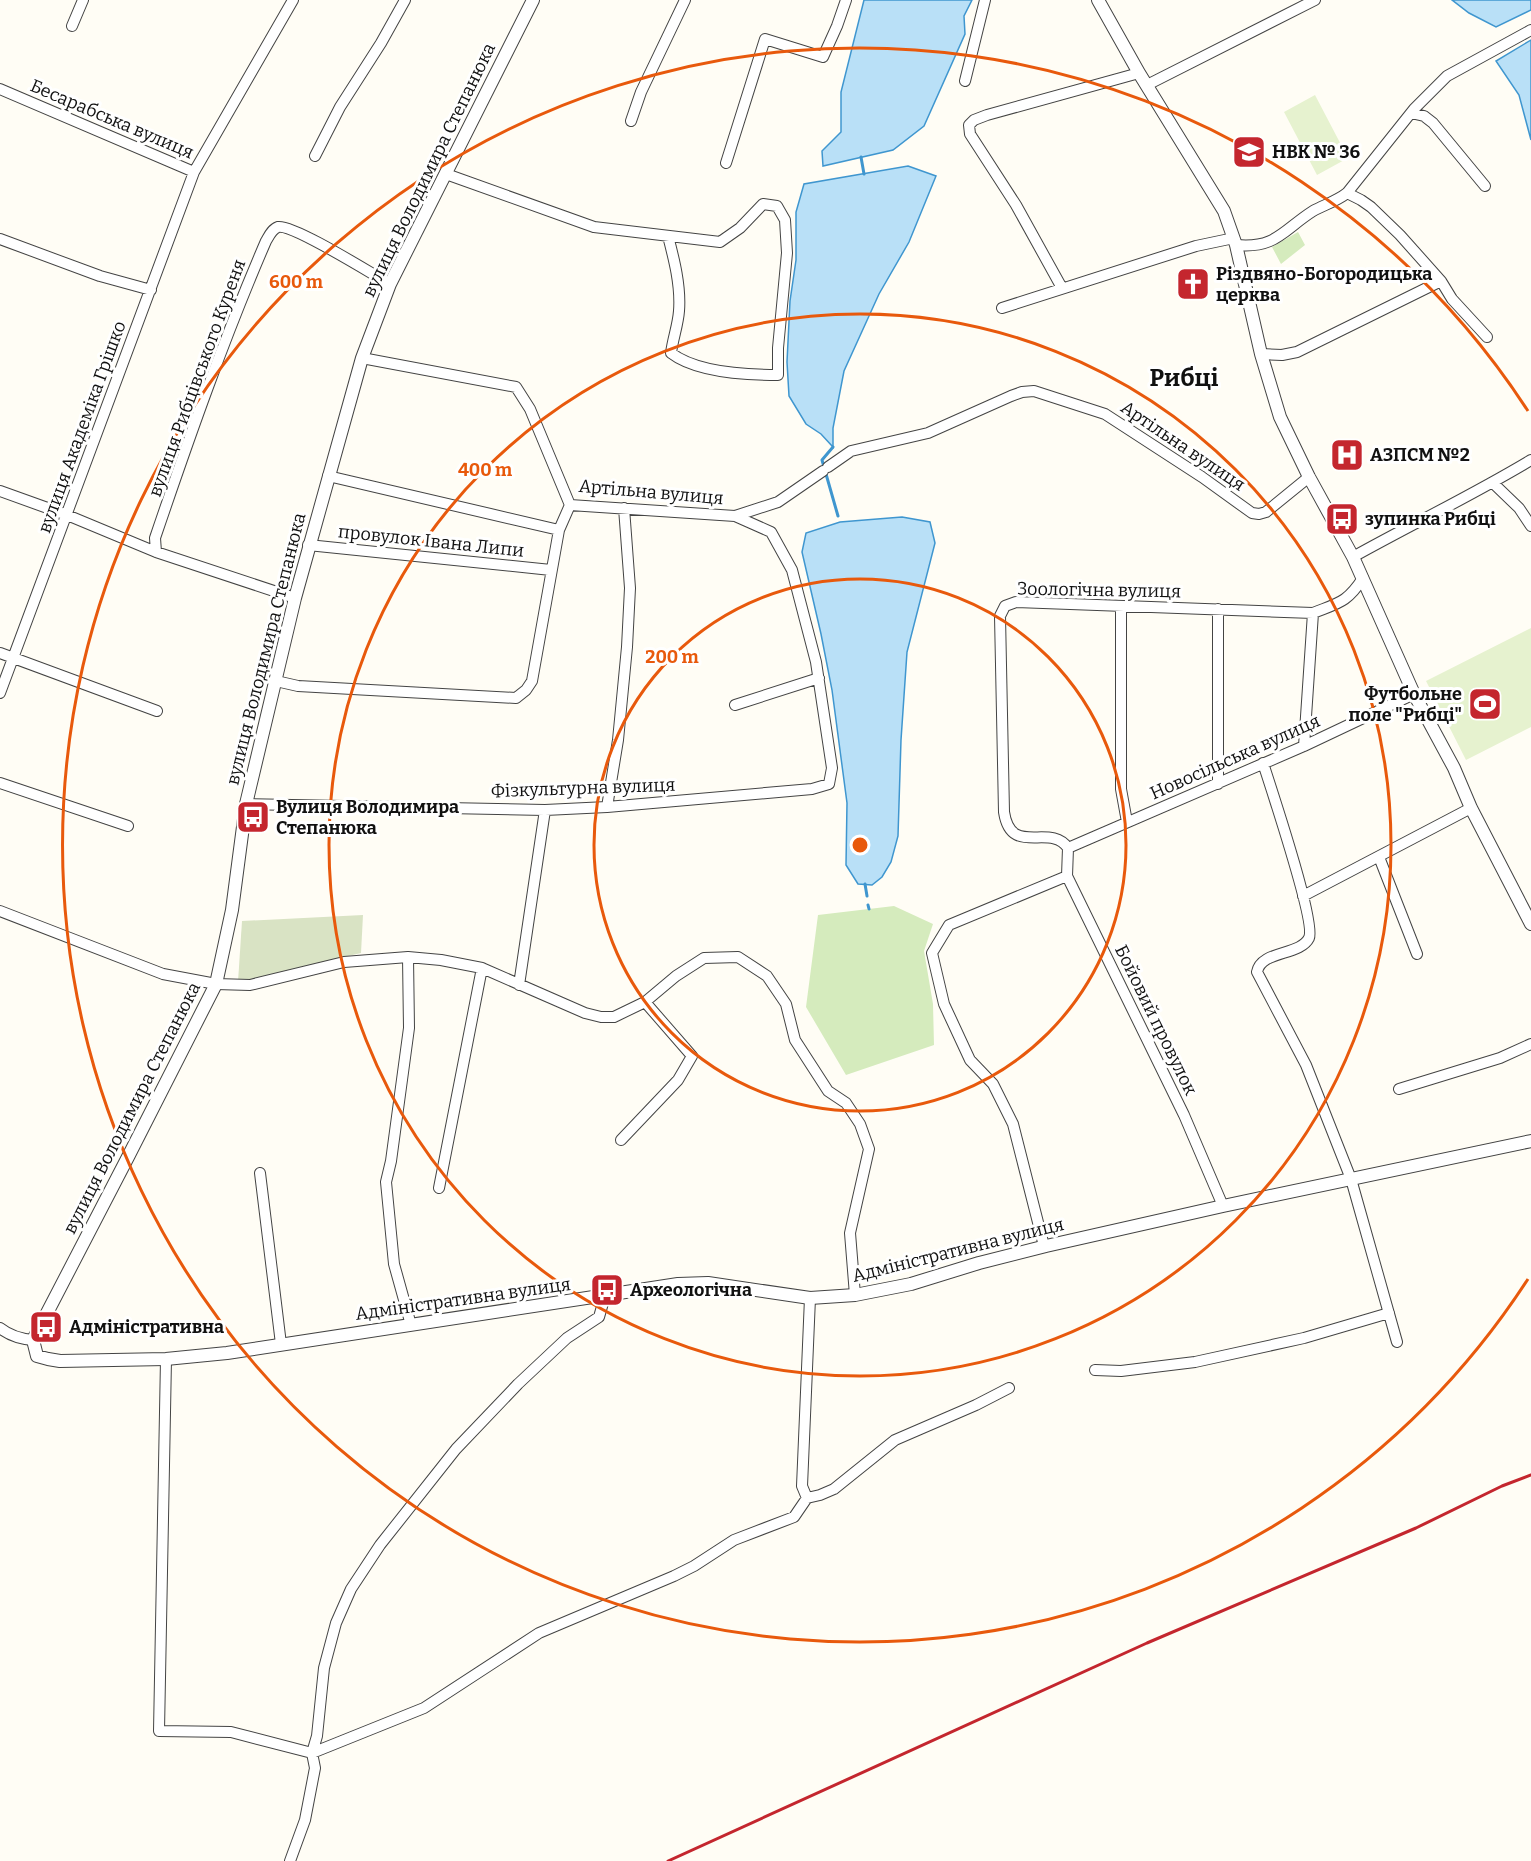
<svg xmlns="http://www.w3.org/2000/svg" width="1531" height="1861" viewBox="0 0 1531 1861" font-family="Bitter,serif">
<rect width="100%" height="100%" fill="#fffdf5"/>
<path fill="#d5ebbd" d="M 1298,232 L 1305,245 L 1281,264 L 1272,247 Z
M 894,906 L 933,924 L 924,951 L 933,1004 L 934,1045 L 846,1075 L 806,1007 L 818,915 Z"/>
<path fill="#d9e3c4" d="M 363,915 L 361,953 L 238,982 L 242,921 Z"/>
<path fill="#e6f2cf" d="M 1315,95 L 1348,158 L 1317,175 L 1284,112 Z
M 1531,628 L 1531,727 L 1466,760 L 1426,681 Z"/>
<path fill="#b9e0f7" stroke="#3f96cf" stroke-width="1.5" d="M 864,0 L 972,0 L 964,16 L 965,34 L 924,126 L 893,150 L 823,166 L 822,151 L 841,132 L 841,92 Z
M 1452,0 L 1531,0 L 1531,10 L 1496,27 L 1469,13 Z
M 1531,40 L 1531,140 L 1519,95 L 1496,61 Z
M 908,166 L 936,176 L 909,242 L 879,294 L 844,371 L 833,428 L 833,447 L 821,434 L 806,424 L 789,396 L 787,362 L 790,301 L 796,260 L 796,212 L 804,184 Z
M 902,517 L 930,522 L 935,543 L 907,652 L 901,740 L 898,836 L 891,862 L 882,877 L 872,885 L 858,884 L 846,865 L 847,803 L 832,690 L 821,634 L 802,552 L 806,533 L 840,522 Z"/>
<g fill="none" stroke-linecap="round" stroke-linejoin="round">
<path stroke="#3f96cf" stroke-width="3" d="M 861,157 L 864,174
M 833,447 L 822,460 L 838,516
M 865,884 L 867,896
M 868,905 L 869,909"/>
<defs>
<path id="minor" d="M 72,26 L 83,0
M 965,81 L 985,0
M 1147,85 L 1315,0
M 0,89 L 194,172
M 1411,113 L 1424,116 L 1433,123 L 1485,186
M 631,121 L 641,92 L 685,0
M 315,156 L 340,107 L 381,43 L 405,0
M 726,163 L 765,39 L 823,57 L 837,26 L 846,0
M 446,174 L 594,227 L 720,242 L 740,228 L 763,204 L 777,206 L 785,220 L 787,253 L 778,348 L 778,375 C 746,375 697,373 671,353 C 673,338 678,325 679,311 C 681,286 674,259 668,236
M 1347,193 L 1361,200 L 1371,207 L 1400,235 L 1441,281 L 1452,299 L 1487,337
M 0,239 L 100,276 L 151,290
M 1236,245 C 1276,249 1283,230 1313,211 C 1324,205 1337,201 1347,193 L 1414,109 L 1447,76 L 1531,30
M 1062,288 L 1016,205 L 970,134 L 969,125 L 974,120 L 987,115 L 1139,73
M 1002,308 L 1196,246 L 1234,238
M 1261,354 L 1282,355 L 1297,352 L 1441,281
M 362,358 L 516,387 L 530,409 L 570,505 L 735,516 L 778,502 L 823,471
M 828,467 L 851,451 L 928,433 L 1011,396 L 1022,392 L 1034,391 L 1105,414 L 1202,477 L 1252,513 L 1259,514 L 1266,512 L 1309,477
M 328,476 L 559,530
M 1493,483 L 1519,508 L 1531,526
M 0,491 L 67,515 L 156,552 L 295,598
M 308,545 L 551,570
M 156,552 L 155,538 C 189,438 224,338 266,241 C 269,236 272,229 278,227 C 293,224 372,274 390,284
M 1353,557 C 1412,524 1473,495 1531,460
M 1121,607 L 1121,789 L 1127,822
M 0,653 L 157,711
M 276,681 L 298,686 L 516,698 L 526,690 L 532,681 L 559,530 L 570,505
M 0,693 L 194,172 L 293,0
M 735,705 L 819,678
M 1304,746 L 1313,613
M 1263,763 C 1271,788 1316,923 1309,938 C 1300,956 1261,950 1257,972 L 1306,1065 L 1351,1179 L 1397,1342
M 0,783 L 128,826
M 1218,784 L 1218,609
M 246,804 L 545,810 L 607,807 L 812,789 L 829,784 L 832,768 L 816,662 L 792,570 L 771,532 L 735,516
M 607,807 L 618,740 L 627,647 L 630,588 L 624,508
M 1068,848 C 1050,822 1011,858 1004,812 L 1000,616 L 1005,606 L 1016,602 L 1313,613 C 1338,603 1347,603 1363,578
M 1068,848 L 1067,876 L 1184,1115 L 1223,1206
M 1068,848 L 1304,746 L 1414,694
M 1379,857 L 1417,954
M 1303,896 L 1471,808
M 0,911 L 163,974 L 216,984 L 250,985 L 344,962 L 408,957 L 441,960 L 482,968 L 585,1013 L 601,1017 L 614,1017 L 645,1002 L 676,976 L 704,958 L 738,957 L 767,976 L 786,1004 L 795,1040 L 828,1091 L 846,1103 L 860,1124 L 869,1149 L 850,1233 L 855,1295
M 408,957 L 409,1028 L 391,1161 L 386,1182 L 394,1264 L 411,1325
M 519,985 L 545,810
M 1399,1089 L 1500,1058 L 1531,1044
M 621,1140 L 678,1080 L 692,1056 L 645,1002
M 260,1173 L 281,1344
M 439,1188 L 482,968
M 1044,1246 L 1013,1124 L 993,1084 L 970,1060 L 944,1004 L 932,953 L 949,925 L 1067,876
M 0,1328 C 10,1336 21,1339 33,1340
M 166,1359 L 159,1731 L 231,1732 L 312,1753 L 424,1708 L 539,1633 L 674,1576 L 694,1566 L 734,1540 L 794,1517 L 807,1498 L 802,1486 L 810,1298
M 1095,1370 L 1121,1371 L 1195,1362 L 1304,1338 L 1389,1313
M 807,1498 L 820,1495 L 834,1489 L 895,1440 L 976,1405 L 1009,1388
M 290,1861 L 305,1820 L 315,1768 L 312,1753 L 317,1736 L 324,1668 L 336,1623 L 351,1589 L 380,1545 L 456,1449 L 518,1384 L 567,1338 L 599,1317 L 605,1296"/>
<path id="tertiary" d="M 533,0 L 390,284 L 362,358 L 295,598 L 246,804 L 232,910 L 216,984 L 129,1155 L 33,1340 L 37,1356 L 48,1359 L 60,1361 L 166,1359 L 227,1353 L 678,1284 L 708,1283 L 810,1298 L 855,1295 L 911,1284 L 979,1263 L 1046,1246 L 1223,1206 L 1531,1141
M 1098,0 L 1139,73 L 1224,211 L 1236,245 L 1261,354 L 1280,417 L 1309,477 L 1353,557 L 1414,694 L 1454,768 L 1471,808 L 1531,924"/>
</defs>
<use href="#minor" stroke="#444" stroke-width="12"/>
<use href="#tertiary" stroke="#444" stroke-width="14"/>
<use href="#minor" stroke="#fff" stroke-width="10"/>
<use href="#tertiary" stroke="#fff" stroke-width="12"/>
<path stroke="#c4262e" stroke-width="3" d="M 668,1861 L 1147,1643 L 1416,1528 L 1502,1486 L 1531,1475"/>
</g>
<g fill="none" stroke="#e8590c" stroke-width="3">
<circle cx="860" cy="845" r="266"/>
<circle cx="860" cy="845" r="531"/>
<path d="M1528 1279A797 797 0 1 1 1528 411"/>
</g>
<defs>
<symbol id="school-square" viewBox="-11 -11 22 22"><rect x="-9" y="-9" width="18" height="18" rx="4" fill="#c4262e" stroke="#fff"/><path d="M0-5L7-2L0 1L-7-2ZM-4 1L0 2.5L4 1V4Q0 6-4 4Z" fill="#fff"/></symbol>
<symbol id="church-square" viewBox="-11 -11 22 22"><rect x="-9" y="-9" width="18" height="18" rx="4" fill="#c4262e" stroke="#fff"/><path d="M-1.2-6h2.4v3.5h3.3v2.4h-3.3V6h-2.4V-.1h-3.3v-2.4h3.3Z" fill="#fff"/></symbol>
<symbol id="hospital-square" viewBox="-11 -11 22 22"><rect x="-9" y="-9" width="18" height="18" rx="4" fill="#c4262e" stroke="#fff"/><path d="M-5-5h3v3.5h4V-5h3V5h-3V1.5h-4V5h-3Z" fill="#fff"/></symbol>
<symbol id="bus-square" viewBox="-11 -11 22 22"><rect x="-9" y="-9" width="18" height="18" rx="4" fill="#c4262e" stroke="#fff"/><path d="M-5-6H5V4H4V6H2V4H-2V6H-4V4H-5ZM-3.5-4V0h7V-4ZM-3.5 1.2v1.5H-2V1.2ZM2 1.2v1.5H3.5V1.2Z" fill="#fff"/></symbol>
<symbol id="stadium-square" viewBox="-11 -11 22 22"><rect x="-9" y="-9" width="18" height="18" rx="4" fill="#c4262e" stroke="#fff"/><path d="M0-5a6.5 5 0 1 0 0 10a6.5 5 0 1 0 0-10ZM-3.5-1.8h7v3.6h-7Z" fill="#fff"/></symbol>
</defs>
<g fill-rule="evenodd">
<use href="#school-square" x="1230" y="133" width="38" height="38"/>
<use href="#church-square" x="1174" y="265" width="38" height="38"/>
<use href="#hospital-square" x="1328" y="436" width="38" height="38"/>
<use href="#bus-square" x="1323" y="500" width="38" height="38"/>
<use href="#stadium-square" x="1466" y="685" width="38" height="38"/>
<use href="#bus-square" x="234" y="798" width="38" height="38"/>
<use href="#bus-square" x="588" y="1271" width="38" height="38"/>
<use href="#bus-square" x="27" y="1308" width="38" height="38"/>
</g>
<g text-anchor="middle" stroke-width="6" stroke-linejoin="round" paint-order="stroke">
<g font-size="18" fill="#111" stroke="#fff">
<text transform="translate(112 119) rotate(23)" y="6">Бесарабська вулиця</text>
<text transform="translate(429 170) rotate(-64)" y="6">вулиця Володимира Степанюка</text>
<text transform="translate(197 378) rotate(-70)" y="6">вулиця Рибцівського Куреня</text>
<text transform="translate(82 427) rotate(-70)" y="6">вулиця Академіка Грішко</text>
<text transform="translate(1183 446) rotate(34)" y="6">Артільна вулиця</text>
<text transform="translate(651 492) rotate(5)" y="6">Артільна вулиця</text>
<text transform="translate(431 541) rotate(6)" y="6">провулок Івана Липи</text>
<text transform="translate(1099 590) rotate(1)" y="6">Зоологічна вулиця</text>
<text transform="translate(266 649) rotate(-76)" y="6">вулиця Володимира Степанюка</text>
<text transform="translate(1235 757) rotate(-24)" y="6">Новосільська вулиця</text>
<text transform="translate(583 788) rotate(-2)" y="6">Фізкультурна вулиця</text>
<text transform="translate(1156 1020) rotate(64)" y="6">Бойовий провулок</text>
<text transform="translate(132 1108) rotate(-63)" y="6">вулиця Володимира Степанюка</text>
<text transform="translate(958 1250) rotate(-14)" y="6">Адміністративна вулиця</text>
<text transform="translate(463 1299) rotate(-8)" y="6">Адміністративна вулиця</text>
</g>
<g font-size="18" font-weight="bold" fill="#111" stroke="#fff" text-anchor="start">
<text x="1272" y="158">НВК № 36</text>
<text x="1216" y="280">Різдвяно-Богородицька<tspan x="1216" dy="21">церква</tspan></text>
<text x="1370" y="461">АЗПСМ №2</text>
<text x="1365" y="525">зупинка Рибці</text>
<text x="1462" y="700" text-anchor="end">Футбольне<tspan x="1462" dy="21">поле "Рибці"</tspan></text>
<text x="276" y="813">Вулиця Володимира<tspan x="276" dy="21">Степанюка</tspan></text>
<text x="630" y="1296">Археологічна</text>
<text x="69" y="1333">Адміністративна</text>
</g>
<g font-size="24" font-weight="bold" fill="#111" stroke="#fff">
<text x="1184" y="386">Рибці</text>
</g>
</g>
<circle cx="860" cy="845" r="9" fill="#e8590c" stroke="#fff" stroke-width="3"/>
<g font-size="18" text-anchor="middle" font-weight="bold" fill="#e8590c" stroke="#fff" stroke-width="6" stroke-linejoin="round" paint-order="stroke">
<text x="296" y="288">600 m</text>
<text x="485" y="476">400 m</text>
<text x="672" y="663">200 m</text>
</g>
</svg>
